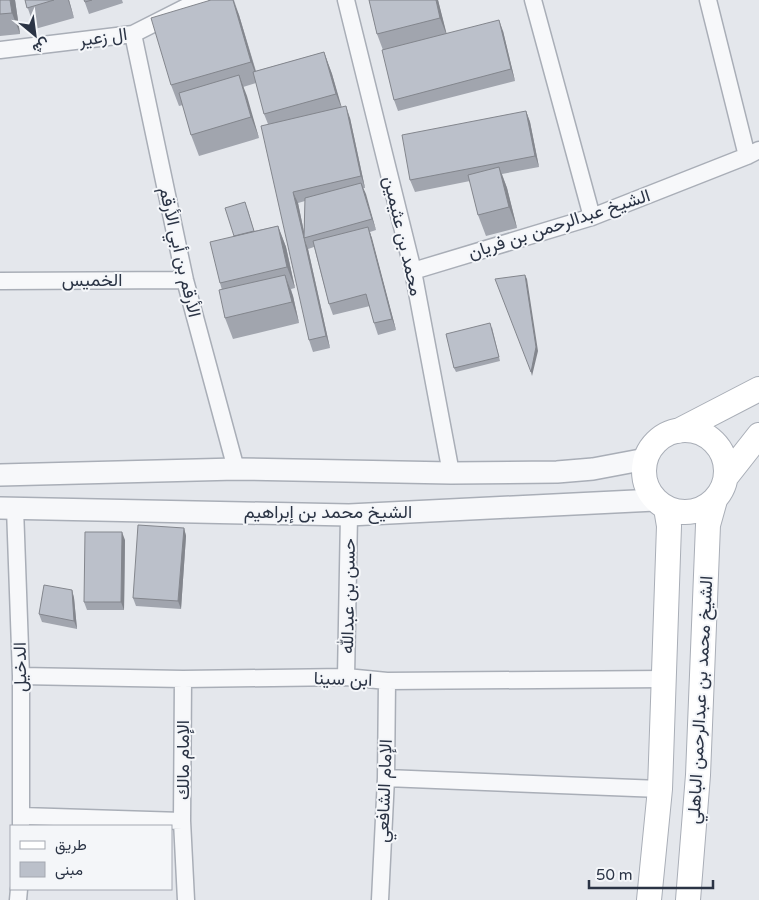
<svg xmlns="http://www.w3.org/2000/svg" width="759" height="900" viewBox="0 0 759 900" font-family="'Varela Round',Vazirmatn,sans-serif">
<rect width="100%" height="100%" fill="#e4e7ec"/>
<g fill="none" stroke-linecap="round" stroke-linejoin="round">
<defs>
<path id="minor" d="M 346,0 L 413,271 L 451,473
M 533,0 L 592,217
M 708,0 L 747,156
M 133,34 L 185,280 L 236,469
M 0,50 L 133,34 L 200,0
M 413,271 L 592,217 L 747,156 L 759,150
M 0,281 L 185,280
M 15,508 L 21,676 L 21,826
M 21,676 L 183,679 L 346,677 L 387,681 L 665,679
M 346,677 L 349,515
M 183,679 L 182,821 L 186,900
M 386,778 L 660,789
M 22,816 L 182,821
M 18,900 L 19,889
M 380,900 L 386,778 L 387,681"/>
<path id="tertiary" d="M 0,475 L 236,469 L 451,473 L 557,472 L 593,469 L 646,459
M 0,508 L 349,515 L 655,500"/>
<path id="secondary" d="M644 471a41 41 0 1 1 82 0a41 41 0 1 1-82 0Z
M 678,431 L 759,389
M 726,477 L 759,435
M 649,900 L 660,789 L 669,526 L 666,508
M 688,900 L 698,775 L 708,525 L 715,500"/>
</defs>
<use href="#minor" stroke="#a9aeb7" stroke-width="19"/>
<use href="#tertiary" stroke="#a9aeb7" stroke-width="24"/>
<use href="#secondary" stroke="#a9aeb7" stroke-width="26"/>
<use href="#minor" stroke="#f7f8fa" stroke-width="16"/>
<use href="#tertiary" stroke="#f7f8fa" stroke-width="21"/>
<use href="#secondary" stroke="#fff" stroke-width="24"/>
</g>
<path fill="#a1a5ae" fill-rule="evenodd" d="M 0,0 L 15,0 L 20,34 L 0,36 Z
M 25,0 L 69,0 L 74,18 L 35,29 Z
M 84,0 L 122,0 L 123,3 L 89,14 Z
M 211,0 L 234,0 L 239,15 L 256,71 L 324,52 L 332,74 L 341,107 L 350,118 L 365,188 L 363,188 L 376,230 L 370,232 L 396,330 L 378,335 L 374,323 L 370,306 L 333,315 L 329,304 L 314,247 L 308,249 L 330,348 L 313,352 L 309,340 L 268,124 L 264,114 L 256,83 L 243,87 L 259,138 L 199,156 L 191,135 L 183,105 L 179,106 L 171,85 ZM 305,201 L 304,232 L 298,203 Z
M 369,0 L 438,0 L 446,33 L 503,31 L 515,81 L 398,111 L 394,100 L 383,50 L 377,34 Z
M 526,111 L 530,122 L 539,167 L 502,174 L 507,188 L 517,228 L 486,236 L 478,215 L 470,181 L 415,192 L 410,180 Z
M 248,210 L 254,231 L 278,226 L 286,247 L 295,288 L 291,289 L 293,296 L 299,323 L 233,339 L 225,318 L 222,290 L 220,283 L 234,236 Z
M 492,327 L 500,361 L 456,372 L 454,368 Z
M 184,528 L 186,536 L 181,609 L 136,606 L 133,598 Z
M 125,540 L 124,610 L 87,610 L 84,602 Z
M 72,590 L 74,598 L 77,629 L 42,622 L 39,614 Z"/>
<path fill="#83868d" d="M 10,0 L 15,0 L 20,34 L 12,13 Z
M 68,0 L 69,0 L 74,18 Z
M 233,0 L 239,15 L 259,83 L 251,62 Z
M 436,0 L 438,0 L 448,39 L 440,18 Z
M 499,20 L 503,31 L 515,81 L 511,69 Z
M 324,52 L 332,74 L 344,115 L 336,94 Z
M 239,75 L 247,96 L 259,138 L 251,117 Z
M 346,106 L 350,118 L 365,188 L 361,176 Z
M 526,111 L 530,122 L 539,167 L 535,156 Z
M 499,167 L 507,188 L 517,228 L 509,207 Z
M 361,183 L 366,194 L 376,230 L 372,219 Z
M 293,192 L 298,203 L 305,237 L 304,238 Z
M 278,226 L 286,247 L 295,288 L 287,267 Z
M 368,227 L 372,238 L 396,330 L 392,319 Z
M 304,238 L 308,249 L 330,348 L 326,336 Z
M 285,275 L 293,296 L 299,323 L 292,302 Z
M 525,275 L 527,279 L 538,351 L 532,376 L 531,372 Z
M 184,528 L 186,536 L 181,609 L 178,601 Z
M 122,532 L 125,540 L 124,610 L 121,602 Z
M 72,590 L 74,598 L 77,629 L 74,621 Z"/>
<path fill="#bbc0ca" stroke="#83868d" d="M 0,0 L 10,0 L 12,13 L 0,14 Z
M 25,0 L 54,0 L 27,8 Z
M 84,0 L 92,0 L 85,2 Z
M 211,0 L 233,0 L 251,62 L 171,85 L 151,18 Z
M 369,0 L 436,0 L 440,18 L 377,34 Z
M 499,20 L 511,69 L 394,100 L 382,50 Z
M 324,52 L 336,94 L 264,114 L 253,72 Z
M 239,75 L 251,117 L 191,135 L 179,93 Z
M 346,106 L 361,176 L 293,192 L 304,238 L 305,198 L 361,183 L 372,219 L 304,238 L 326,336 L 309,340 L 261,126 Z
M 526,111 L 535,156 L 410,180 L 402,135 Z
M 499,167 L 509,207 L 478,215 L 468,175 Z
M 245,202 L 254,231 L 234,236 L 225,208 Z
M 278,226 L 287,267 L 220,283 L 210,242 Z
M 368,227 L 392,319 L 374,323 L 366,294 L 329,304 L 313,241 Z
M 285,275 L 292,302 L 225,318 L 219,290 Z
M 525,275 L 536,347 L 531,372 L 495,279 Z
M 490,323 L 499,357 L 454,368 L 446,334 Z
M 138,525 L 184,528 L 178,601 L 133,598 Z
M 85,532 L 122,532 L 121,602 L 84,602 Z
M 44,585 L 72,590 L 74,621 L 39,614 Z"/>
<g text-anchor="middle" stroke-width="4" stroke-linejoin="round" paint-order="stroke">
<g font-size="18" fill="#2b3445" stroke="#f4f6f9">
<text transform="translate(103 37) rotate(-8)" y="6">ال زعير</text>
<text transform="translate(559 224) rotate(-18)" y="6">الشيخ عبدالرحمن بن فريان</text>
<text transform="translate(403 236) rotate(77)" y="6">محمد بن عثيمين</text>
<text transform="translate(180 252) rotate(77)" y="6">الأرقم بن أبي الأرقم</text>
<text x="92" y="286">الخميس</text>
<text x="328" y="518">الشيخ محمد بن إبراهيم</text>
<text transform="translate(348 596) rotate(-89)" y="6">حسن بن عبدالله</text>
<text transform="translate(20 667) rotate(-91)" y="6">الدخيل</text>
<text transform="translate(343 679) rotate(2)" y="6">ابن سينا</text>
<text transform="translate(700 700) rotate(-87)" y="6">الشيخ محمد بن عبدالرحمن الباهلي</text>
<text transform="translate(183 760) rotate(-90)" y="6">الإمام مالك</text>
<text transform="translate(384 791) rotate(-88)" y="6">الإمام الشافعي</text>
</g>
</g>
<rect x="10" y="825" width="162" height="65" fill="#f4f6f9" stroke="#a4a8b1"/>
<rect x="20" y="841" width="25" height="8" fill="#ffffff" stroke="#a4a8b1"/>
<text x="55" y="850" font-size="15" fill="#2b3445">طريق</text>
<rect x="20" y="862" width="25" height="15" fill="#bbc0ca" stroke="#a4a8b1"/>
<text x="55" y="875" font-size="15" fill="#2b3445">مبنى</text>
<g transform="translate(35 35) rotate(151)" stroke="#f4f6f9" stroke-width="4" paint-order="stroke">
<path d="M0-4L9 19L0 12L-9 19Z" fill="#2b3445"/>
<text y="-8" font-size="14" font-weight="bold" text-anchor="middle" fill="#2b3445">ش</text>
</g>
<path d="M589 880v8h124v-8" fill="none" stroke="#2b3445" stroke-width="2.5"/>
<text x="596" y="880" font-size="15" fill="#2b3445" stroke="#f4f6f9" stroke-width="4" paint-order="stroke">50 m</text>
</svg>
